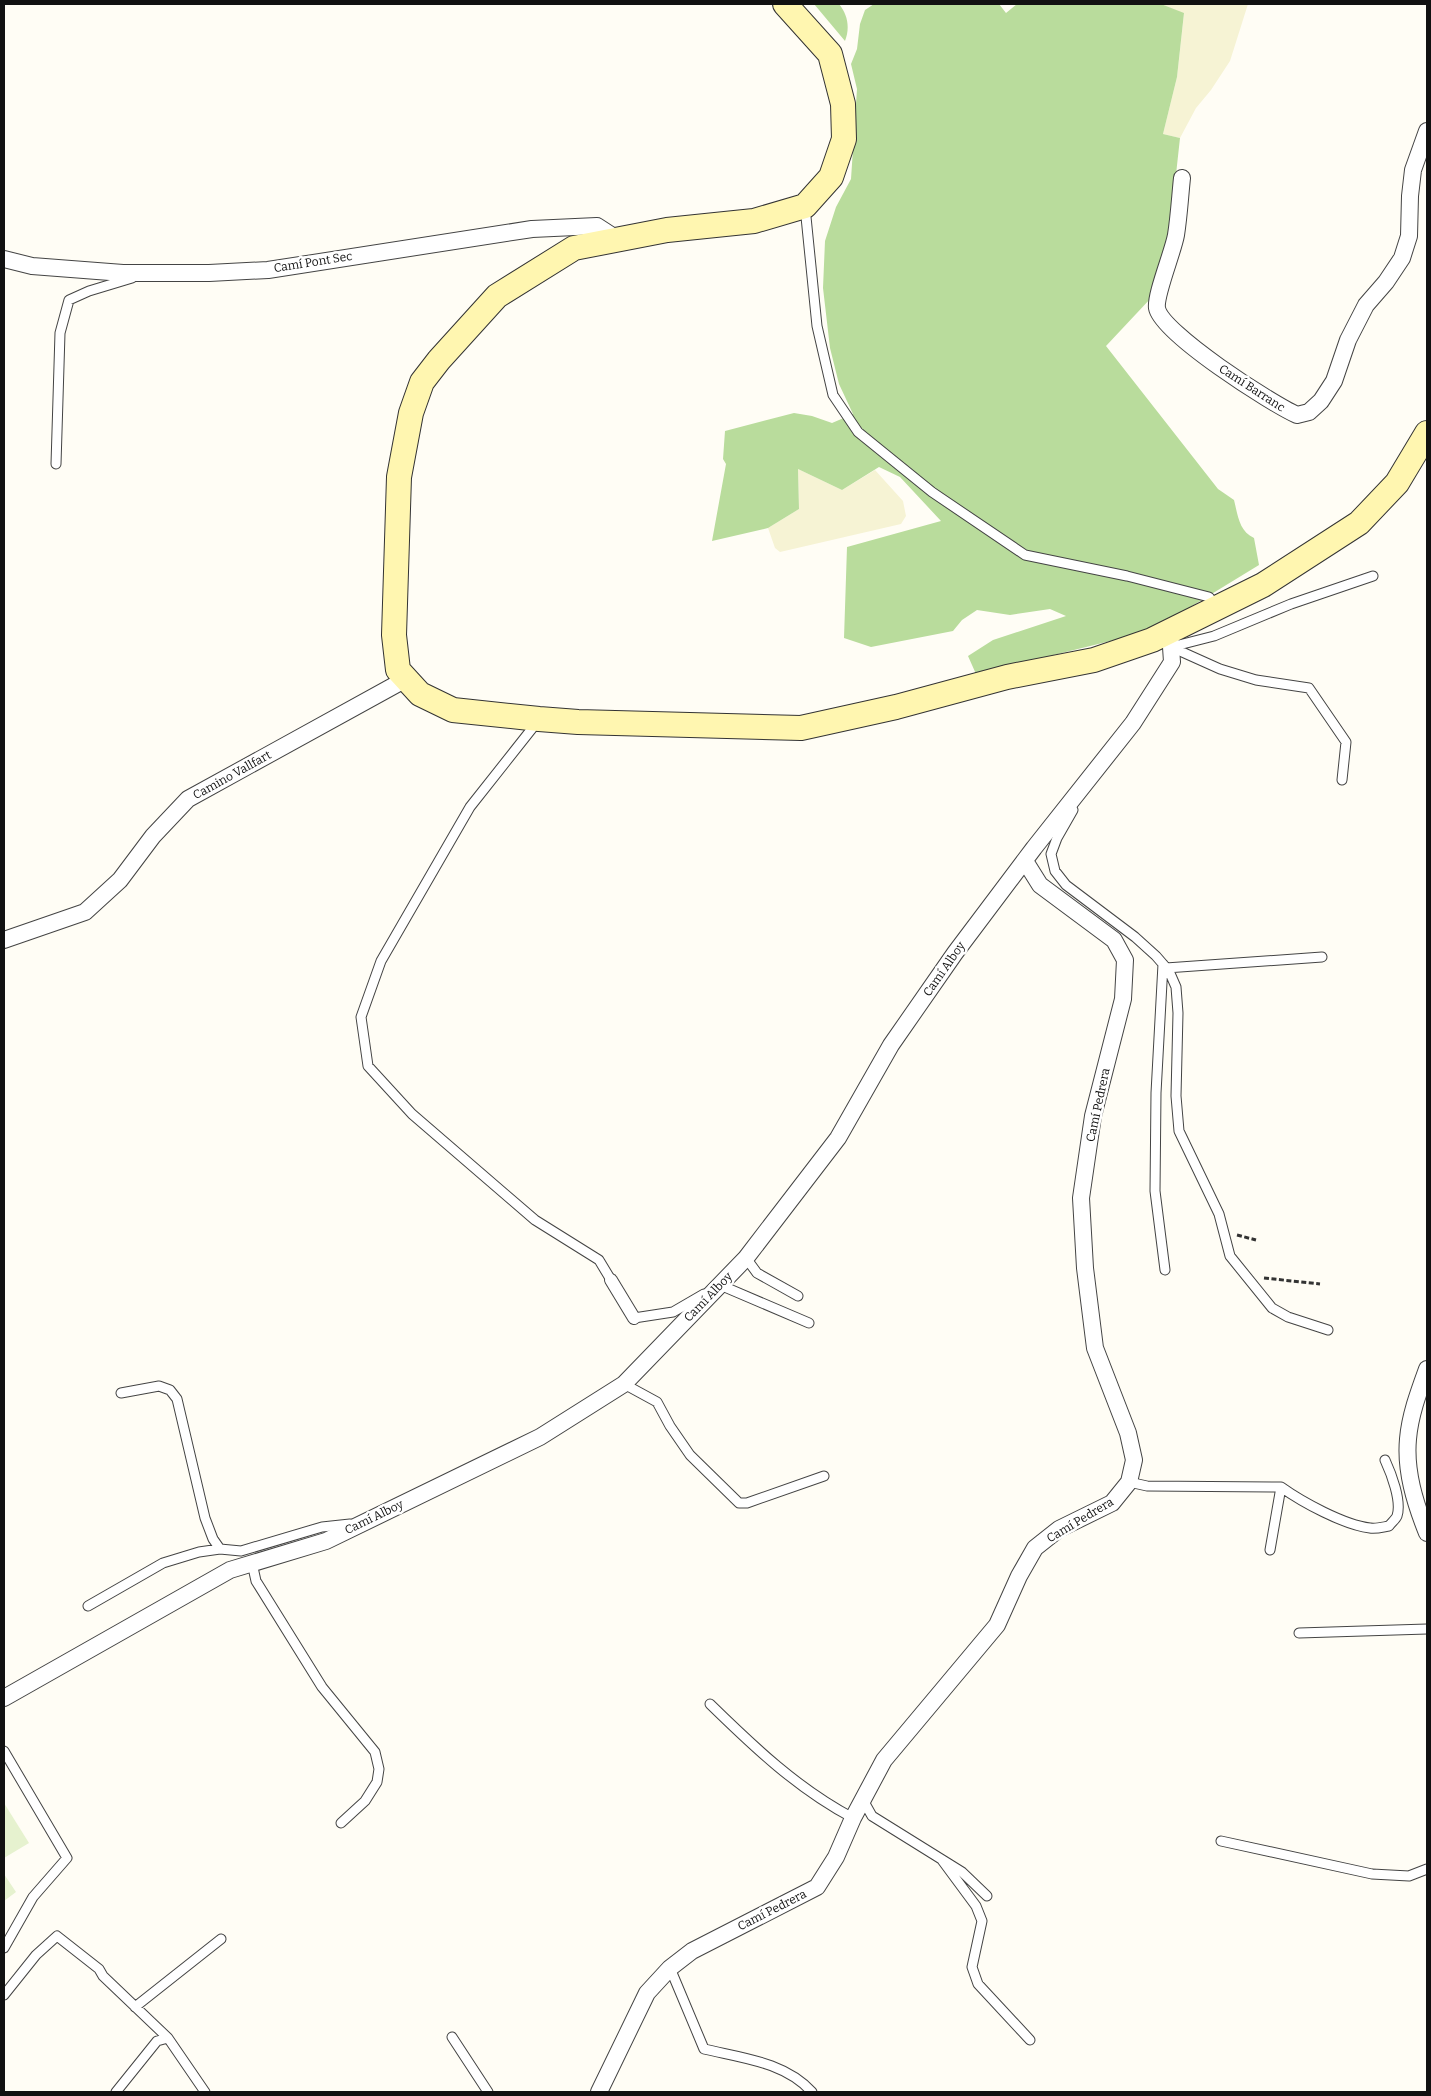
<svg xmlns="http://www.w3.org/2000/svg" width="1431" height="2096" viewBox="0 0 1431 2096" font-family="Bitter,serif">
<rect width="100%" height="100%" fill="#fffdf5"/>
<path fill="#f6f3d4" d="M 1161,4 L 1248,4 L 1230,61 L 1211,90 L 1196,108 L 1180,138 L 1163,134 L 1177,77 L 1184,14 Z
M 798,469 L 842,490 L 875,470 L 903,501 L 906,516 L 901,524 L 780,552 L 775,548 L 768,528 L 799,509 Z"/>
<path fill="#b9dc9c" d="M 814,4 L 839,4 C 848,15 850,28 845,41 Z
M 874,4 L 999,4 L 1006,13 L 1017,4 L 1161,4 L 1184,13 L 1177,77 L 1163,134 L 1180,138 L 1169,238 L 1151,298 L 1106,346 L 1218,489 L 1234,500 C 1238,516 1239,531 1254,538 L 1259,565 L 1151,631 L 976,674 L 968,656 L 993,640 L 1066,616 L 1050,609 L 1010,615 L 977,610 L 962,620 L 953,631 L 871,647 L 844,638 L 847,547 L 941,521 L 900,477 L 879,467 L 842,490 L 798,469 L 799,509 L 768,528 L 712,541 L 726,464 L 723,459 L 725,431 L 794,413 L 812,416 L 832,423 L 853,414 L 839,384 L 830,348 L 823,288 L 825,241 L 836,207 L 851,179 L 857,89 L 851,64 L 857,49 L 860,24 L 865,10 Z"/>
<path fill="#e6f2cf" d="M 4,1803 L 29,1843 L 4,1858 Z
M 4,1874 L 16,1892 L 4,1901 Z"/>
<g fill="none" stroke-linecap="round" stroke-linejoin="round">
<defs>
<path id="service" d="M 805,207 L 817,326 L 833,395 L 858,432 L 932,492 L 1025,555 L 1127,576 L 1209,597 L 1217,608
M 56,464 L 60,333 L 69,300 L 89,291 L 132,278
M 1171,647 L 1220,669 L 1256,680 L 1309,688 L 1346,742 L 1342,780
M 1171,647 L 1214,636 L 1291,604 L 1373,576
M 538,721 L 470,807 L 381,961 L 361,1017 L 368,1066 L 412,1114 L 535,1220 L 599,1260 L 611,1280
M 1073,810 L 1057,838 L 1051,854 L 1055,871 L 1066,885 L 1135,937 L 1156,956 L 1169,971 L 1176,987 L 1178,1013 L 1176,1096 L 1179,1131 L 1219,1214 L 1230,1256 L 1272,1308 L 1288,1317 L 1328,1330
M 1163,964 L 1156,1093 L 1155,1191 L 1165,1270
M 1166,968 L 1322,957
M 746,1258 L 757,1273 L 798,1296
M 720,1285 L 809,1323
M 634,1318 L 673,1312 L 704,1294
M 624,1384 L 657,1402 L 670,1426 L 690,1455 L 739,1503 L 747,1503 L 824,1476
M 121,1393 L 159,1386 L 170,1390 L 177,1399 L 205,1518 L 213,1539 L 220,1549 L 241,1551 L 322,1527 L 350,1524
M 1129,1482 L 1147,1486 L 1281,1487 L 1270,1550
M 1281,1487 C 1302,1502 1344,1525 1370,1528 C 1376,1529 1383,1527 1389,1526 C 1391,1523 1396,1519 1397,1516 C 1402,1501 1391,1473 1385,1460
M 252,1563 L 256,1581 L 322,1687 L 375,1752 L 379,1769 L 377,1782 L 365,1801 L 341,1823
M 88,1606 L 163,1563 L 199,1552 L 220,1549
M 1299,1633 L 1427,1629
M 710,1704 C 754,1747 798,1789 853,1818
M 4,1751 L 67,1858 L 33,1897 L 4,1948
M 863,1800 L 872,1816 L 962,1872 L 987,1896
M 1221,1841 L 1372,1874 L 1409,1876 L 1427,1869
M 942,1860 L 976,1906 L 982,1921 L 972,1967 L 978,1984 L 1030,2040
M 670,1968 L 704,2049 C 742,2058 785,2062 812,2092
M 4,1995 L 36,1955 L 57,1936 L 99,1969 L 103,1976 L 168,2038 L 205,2092
M 135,2007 L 221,1939
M 452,2037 L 488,2092
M 116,2092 L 157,2041 L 168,2038"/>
<path id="pedestrian" d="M 611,1280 L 634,1318"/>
<path id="minor" d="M 1182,178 C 1180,197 1179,216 1176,235 C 1173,252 1155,295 1157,308 C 1161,333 1272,404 1297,415 L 1309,412 L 1321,401 L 1334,381 L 1348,340 L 1366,305 L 1386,282 L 1402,258 L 1409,236 L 1410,196 L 1413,170 L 1427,131
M 4,259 L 32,266 L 123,273 L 209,273 L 268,270 L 532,229 L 597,226 L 617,239
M 4,940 L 85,912 L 120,880 L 153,836 L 188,799 L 406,679
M 1427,1369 C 1419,1391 1410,1415 1408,1439 C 1405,1471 1415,1503 1427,1533
M 4,1698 L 230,1570 L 326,1541 L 540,1437 L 624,1384 L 746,1258 L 838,1138 L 891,1045 L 955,953 L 1034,848 L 1133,723 L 1172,662 L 1170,632
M 599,2092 L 647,1993 L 670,1968 L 692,1951 L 817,1887 L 836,1857 L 853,1818 L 884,1760 L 997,1625 L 1019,1576 L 1035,1548 L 1059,1529 L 1112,1503 L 1129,1482 L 1134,1460 L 1128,1433 L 1095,1348 L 1085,1268 L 1081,1198 L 1093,1116 L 1123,999 L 1125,960 L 1114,940 L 1040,885 L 1025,861"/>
<path id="secondary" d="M 785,4 L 830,54 L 843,104 L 844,139 L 831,177 L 805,206 L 754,221 L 667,230 L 574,248 L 497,296 L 439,360 L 422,382 L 411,413 L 399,477 L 394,635 L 398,670 L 420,694 L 453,710 L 539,719 L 578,722 L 801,728 L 896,707 L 1007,677 L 1094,660 L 1152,640 L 1263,585 L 1359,523 L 1397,483 L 1427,433"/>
</defs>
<use href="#service" stroke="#444" stroke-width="11"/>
<use href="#pedestrian" stroke="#444" stroke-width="14"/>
<use href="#minor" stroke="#444" stroke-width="18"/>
<use href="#secondary" stroke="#333" stroke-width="26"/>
<path stroke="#333" stroke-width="3" stroke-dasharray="5 2.5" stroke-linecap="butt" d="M 1237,1235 L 1256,1240
M 1264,1278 L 1320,1284"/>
<use href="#service" stroke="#fff" stroke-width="9"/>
<use href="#pedestrian" stroke="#fff" stroke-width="12"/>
<use href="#minor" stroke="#fff" stroke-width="16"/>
<use href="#secondary" stroke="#fff6b0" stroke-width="24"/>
</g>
<g text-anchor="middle" stroke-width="5" stroke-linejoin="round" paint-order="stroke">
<g font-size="12" fill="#111" stroke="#fff">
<text transform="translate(313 262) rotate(-9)" y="4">Camí Pont Sec</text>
<text transform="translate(1252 388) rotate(33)" y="4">Camí Barranc</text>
<text transform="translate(232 775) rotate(-29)" y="4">Camino Vallfart</text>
<text transform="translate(944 969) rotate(-55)" y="4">Camí Alboy</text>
<text transform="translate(1098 1105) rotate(-78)" y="4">Camí Pedrera</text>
<text transform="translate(708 1297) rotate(-46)" y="4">Camí Alboy</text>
<text transform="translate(374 1517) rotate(-26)" y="4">Camí Alboy</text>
<text transform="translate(1080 1520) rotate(-31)" y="4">Camí Pedrera</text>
<text transform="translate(772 1910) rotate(-27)" y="4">Camí Pedrera</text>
</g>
</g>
<rect width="1431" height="2096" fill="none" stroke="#111111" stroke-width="10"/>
</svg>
